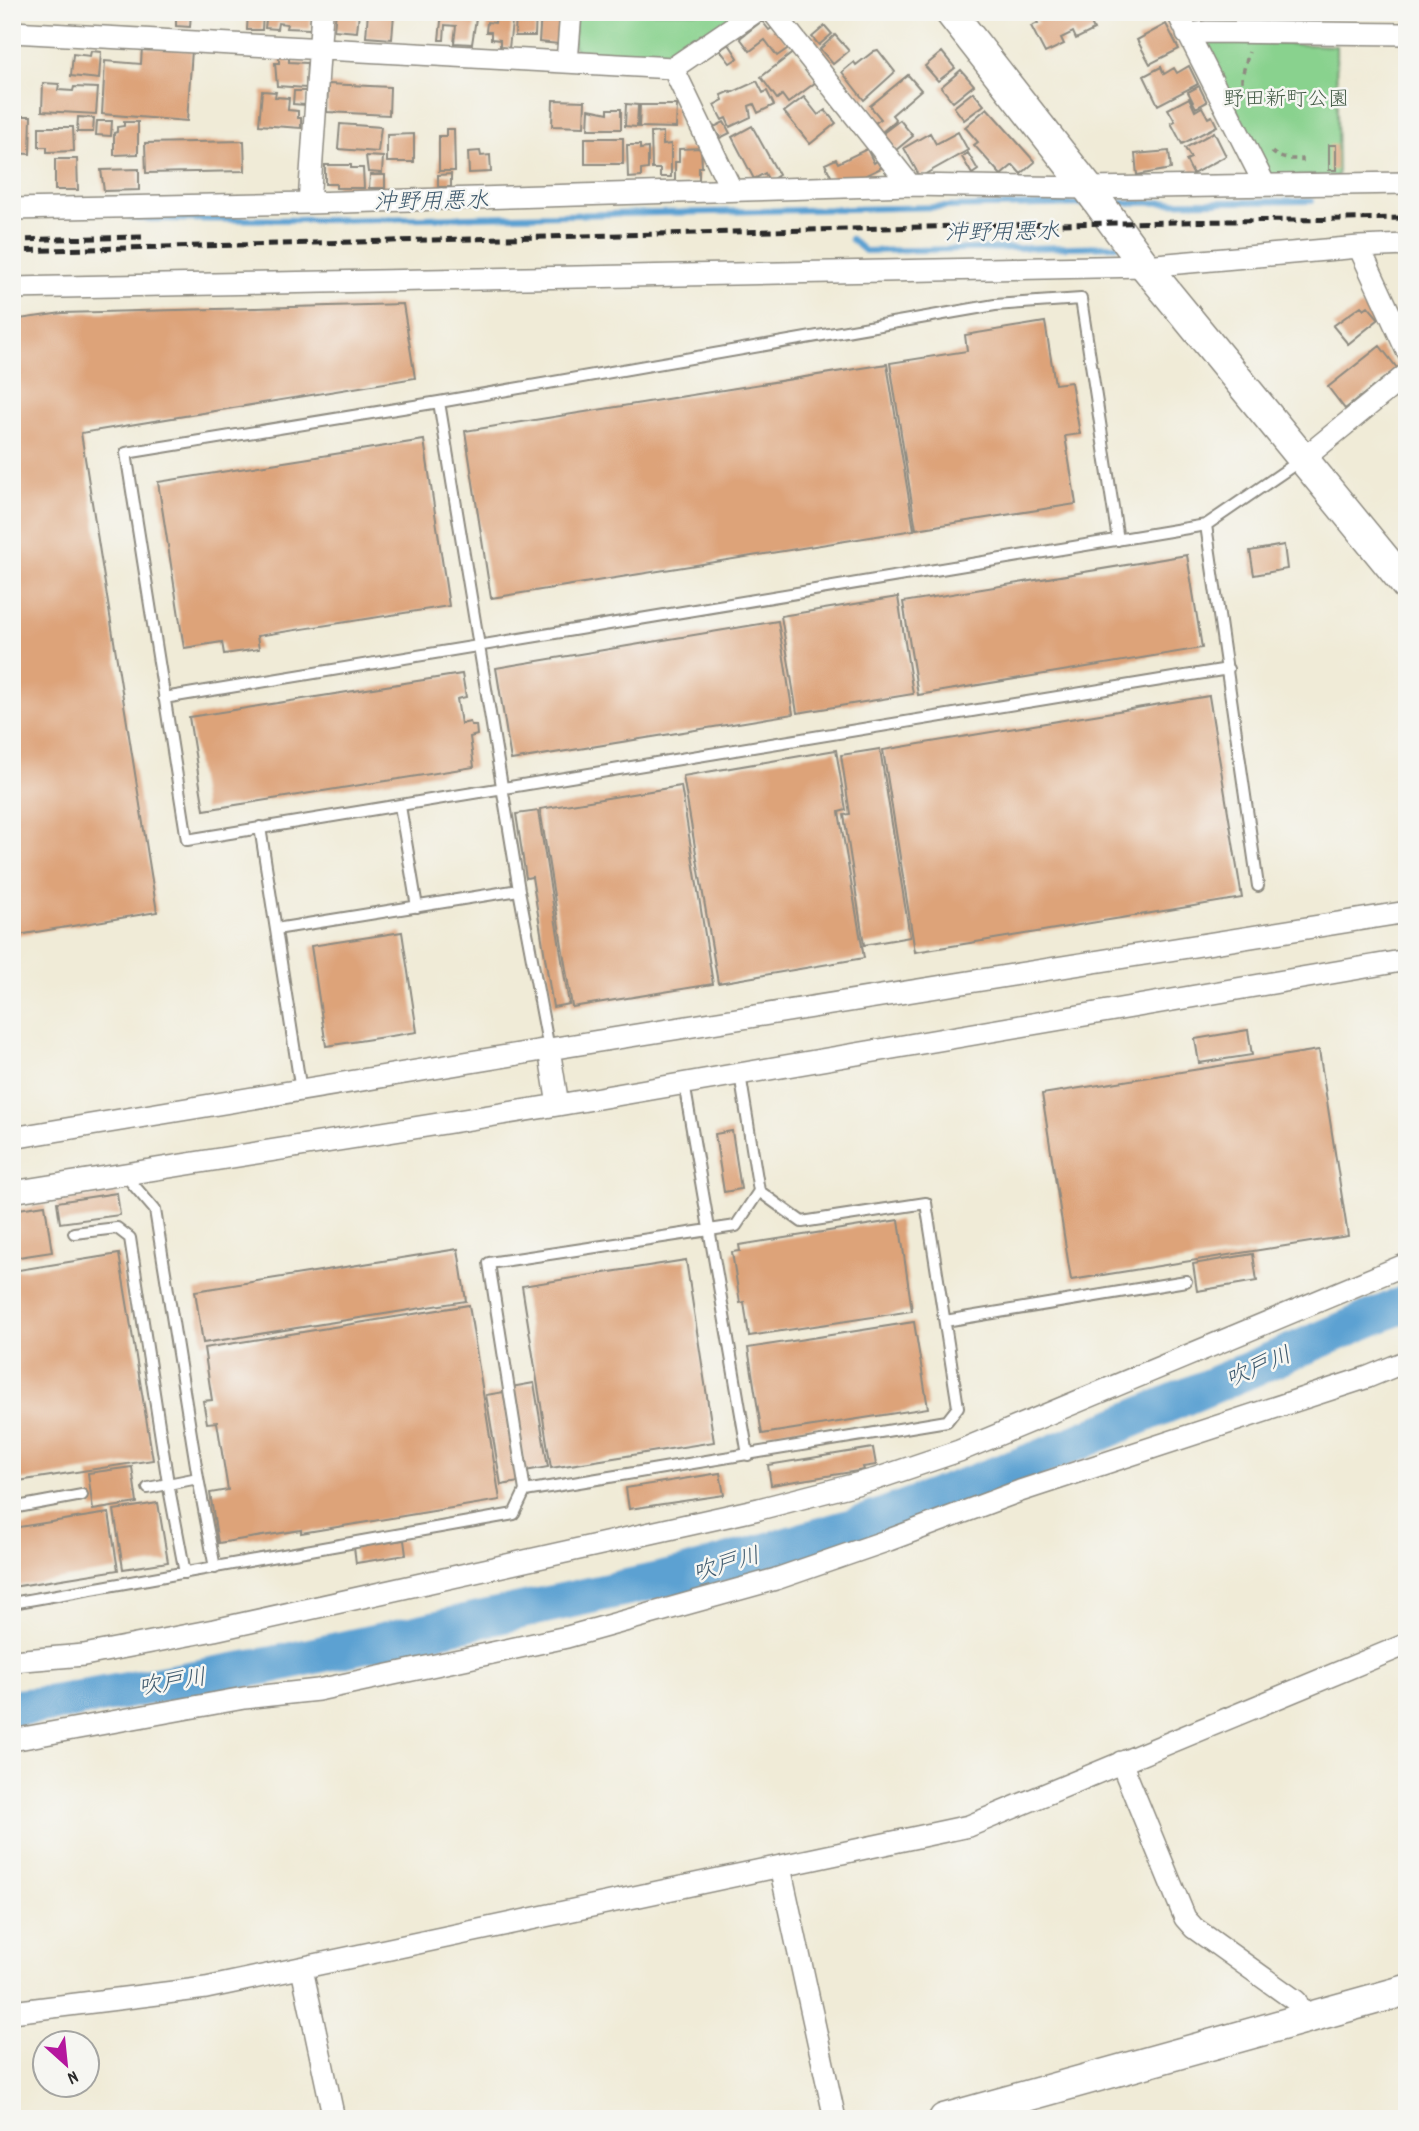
<svg xmlns="http://www.w3.org/2000/svg" width="1419" height="2131" viewBox="0 0 1419 2131" font-family="Dekko,'Klee One',sans-serif">
<rect width="100%" height="100%" fill="#f6f6f2"/>
<filter id="ink" filterUnits="userSpaceOnUse"><feTurbulence type="fractalNoise" baseFrequency=".0143" numOctaves="2"/><feDisplacementMap in="SourceGraphic" scale="14" xChannelSelector="R" yChannelSelector="G"/><feConvolveMatrix kernelMatrix="1 2 1 2 8 2 1 2 1" color-interpolation-filters="sRGB"/></filter>
<filter id="wash" filterUnits="userSpaceOnUse"><feTurbulence type="fractalNoise" baseFrequency=".00686" numOctaves="4" result="noise"/><feDisplacementMap in="SourceGraphic" scale="28" xChannelSelector="R" yChannelSelector="G"/><feGaussianBlur stdDeviation="1.57" result="paint"/><feColorMatrix in="noise" values="0 0 0 0 0 0 0 0 0 0 0 0 0 0 0 0 0 1.4 0 .05"/><feComposite in="paint" operator="in"/></filter>
<g filter="url(#wash)">
<rect width="100%" height="100%" fill="#f0ebd7"/>
<path fill="#89d28e" stroke="#5a7e5c" stroke-width="2" d="M 576,12 L 741,12 L 668,57 L 580,55 L 573,45 Z
M 1211,41 L 1336,46 L 1338,176 L 1269,176 L 1204,48 Z"/>
<g fill="none" stroke-linecap="round" stroke-linejoin="round">
<path stroke="#5ca1d2" stroke-width="6" d="M 1112,203 L 1312,201
M 130,217 L 140,219 L 328,220 L 1088,204
M 851,239 L 865,251 L 1117,246"/>
<path stroke="#5ca1d2" stroke-width="37" d="M 12,1708 L 51,1704 L 271,1665 L 684,1575 L 865,1523 L 1043,1457 L 1407,1303"/>
</g>
<g id="blocks">
<path fill="#dda379" d="M 176,12 L 191,12 L 190,27 L 176,26 Z
M 248,12 L 263,12 L 262,30 L 247,30 Z
M 267,12 L 311,12 L 310,29 L 286,28 L 287,24 L 278,23 L 277,29 L 265,28 Z
M 336,12 L 359,12 L 357,32 L 334,30 Z
M 368,12 L 394,14 L 392,39 L 366,37 Z
M 442,12 L 477,12 L 472,44 L 454,43 L 456,26 L 445,25 L 444,40 L 439,40 Z
M 496,12 L 513,14 L 509,48 L 500,47 L 500,40 L 491,39 L 491,32 L 486,32 L 487,22 L 495,23 Z
M 516,12 L 536,12 L 535,36 L 515,36 Z
M 1046,12 L 1085,12 L 1094,30 L 1076,39 L 1073,32 L 1061,38 L 1064,44 L 1045,53 L 1031,26 L 1038,23 L 1035,18 Z
M 1278,12 L 1299,12 L 1300,19 L 1278,19 Z
M 541,13 L 556,14 L 556,19 L 561,20 L 559,44 L 539,42 Z
M 762,21 L 769,30 L 775,26 L 790,47 L 777,56 L 765,40 L 750,51 L 740,38 Z
M 1166,24 L 1179,49 L 1150,64 L 1137,40 Z
M 825,26 L 832,34 L 819,45 L 812,37 Z
M 835,35 L 849,51 L 833,64 L 820,49 Z
M 729,44 L 738,58 L 730,63 L 720,50 Z
M 142,47 L 192,50 L 187,121 L 102,114 L 105,61 L 141,64 Z
M 878,50 L 895,72 L 864,100 L 842,72 L 854,62 L 856,65 L 874,51 Z
M 91,51 L 101,52 L 99,79 L 71,76 L 73,54 L 90,56 Z
M 794,52 L 816,82 L 788,103 L 782,95 L 777,99 L 761,77 Z
M 942,52 L 955,68 L 938,81 L 925,66 Z
M 279,57 L 289,58 L 289,62 L 307,63 L 306,88 L 277,86 L 275,63 L 279,63 Z
M 1189,66 L 1198,84 L 1158,105 L 1144,76 L 1161,67 L 1164,74 L 1174,68 L 1177,73 Z
M 961,70 L 974,85 L 953,102 L 941,87 Z
M 908,75 L 921,90 L 892,115 L 896,120 L 882,132 L 875,123 L 881,119 L 870,106 Z
M 757,81 L 763,93 L 767,91 L 774,105 L 758,113 L 754,104 L 749,106 L 751,117 L 730,127 L 726,118 L 722,120 L 714,105 L 723,100 L 721,95 L 730,91 L 731,93 Z
M 43,83 L 59,84 L 58,90 L 73,91 L 74,87 L 98,88 L 96,114 L 42,111 Z
M 328,84 L 390,87 L 389,115 L 327,112 Z
M 1199,86 L 1207,102 L 1196,108 L 1188,92 Z
M 262,91 L 276,92 L 275,97 L 289,98 L 288,110 L 298,111 L 298,118 L 301,118 L 301,128 L 259,125 Z
M 294,91 L 306,91 L 305,105 L 293,104 Z
M 973,92 L 984,105 L 964,120 L 954,107 Z
M 804,97 L 818,115 L 825,110 L 836,123 L 810,144 L 784,112 Z
M 1189,98 L 1195,111 L 1202,107 L 1208,118 L 1212,116 L 1217,126 L 1182,144 L 1171,123 L 1175,121 L 1168,109 Z
M 553,100 L 585,101 L 584,127 L 552,126 Z
M 626,104 L 638,105 L 637,127 L 625,126 Z
M 640,105 L 677,105 L 676,128 L 639,127 Z
M 987,108 L 1035,162 L 1021,174 L 1013,165 L 1001,175 L 974,145 L 978,142 L 965,127 Z
M 589,109 L 608,113 L 608,109 L 621,109 L 621,129 L 588,129 Z
M 12,116 L 31,116 L 30,154 L 12,153 Z
M 78,117 L 94,118 L 93,132 L 77,132 Z
M 900,120 L 913,136 L 896,150 L 883,133 Z
M 97,121 L 112,121 L 111,136 L 96,135 Z
M 124,122 L 138,122 L 138,154 L 114,155 L 114,133 L 117,132 L 117,127 L 124,126 Z
M 724,122 L 730,133 L 720,138 L 714,127 Z
M 340,124 L 381,127 L 378,152 L 338,149 Z
M 752,126 L 779,175 L 769,181 L 765,173 L 754,179 L 732,137 Z
M 39,127 L 73,127 L 74,151 L 47,152 L 47,147 L 39,147 Z
M 446,129 L 454,129 L 455,171 L 439,171 L 439,136 L 446,136 Z
M 663,132 L 663,145 L 671,144 L 671,177 L 660,177 L 660,169 L 652,169 L 651,133 Z
M 958,132 L 968,150 L 920,177 L 904,148 L 930,133 L 936,144 Z
M 1214,132 L 1226,156 L 1193,174 L 1186,160 L 1191,158 L 1185,148 Z
M 414,134 L 414,162 L 387,162 L 387,135 Z
M 585,138 L 623,138 L 623,164 L 585,164 Z
M 244,141 L 245,171 L 146,173 L 145,143 Z
M 627,145 L 640,145 L 640,149 L 648,148 L 648,169 L 641,170 L 641,177 L 628,178 Z
M 1329,145 L 1336,145 L 1336,170 L 1329,170 Z
M 701,148 L 702,167 L 699,167 L 699,181 L 675,182 L 675,162 L 679,162 L 679,149 Z
M 867,149 L 874,163 L 877,161 L 881,168 L 858,179 L 833,180 L 825,164 L 836,159 L 838,163 Z
M 480,151 L 481,156 L 490,155 L 491,172 L 469,173 L 468,152 Z
M 1169,151 L 1171,169 L 1137,175 L 1135,154 Z
M 968,153 L 978,170 L 972,174 L 962,157 Z
M 366,156 L 383,157 L 382,173 L 368,172 Z
M 55,159 L 77,159 L 78,190 L 55,190 Z
M 325,165 L 351,165 L 351,168 L 363,168 L 364,188 L 336,188 L 336,184 L 325,184 Z
M 139,169 L 139,190 L 104,191 L 101,170 Z
M 451,174 L 451,187 L 438,187 L 438,175 Z
M 370,175 L 385,175 L 385,188 L 369,188 Z
M 403,304 L 415,378 L 81,433 L 157,912 L 12,936 L 12,320 L 62,313 Z
M 1361,306 L 1364,309 L 1368,306 L 1379,319 L 1348,344 L 1333,326 Z
M 1045,322 L 1055,384 L 1071,382 L 1080,434 L 1065,436 L 1076,504 L 916,529 L 890,363 L 967,351 L 965,335 Z
M 1380,346 L 1397,368 L 1345,409 L 1328,387 Z
M 887,364 L 914,530 L 491,598 L 465,431 Z
M 424,440 L 449,606 L 257,636 L 259,649 L 224,654 L 222,642 L 184,648 L 158,482 Z
M 1284,545 L 1287,569 L 1254,575 L 1250,551 Z
M 1187,555 L 1202,648 L 918,695 L 903,602 Z
M 898,597 L 913,694 L 797,713 L 781,616 Z
M 778,621 L 793,714 L 511,760 L 496,668 Z
M 462,674 L 466,697 L 457,699 L 461,724 L 470,722 L 471,725 L 476,725 L 477,735 L 470,737 L 474,767 L 204,810 L 189,717 Z
M 1209,696 L 1242,898 L 915,952 L 883,750 Z
M 880,749 L 910,937 L 864,945 L 844,815 L 850,814 L 841,755 Z
M 836,750 L 846,810 L 839,812 L 864,958 L 718,983 L 683,776 Z
M 681,786 L 713,984 L 572,1007 L 540,809 Z
M 538,811 L 569,1004 L 553,1007 L 532,877 L 526,878 L 516,814 Z
M 402,932 L 417,1032 L 326,1046 L 311,946 Z
M 1248,1030 L 1252,1055 L 1199,1063 L 1195,1039 Z
M 1319,1050 L 1348,1236 L 1071,1280 L 1042,1094 Z
M 732,1131 L 741,1189 L 724,1192 L 715,1134 Z
M 117,1193 L 120,1215 L 60,1223 L 57,1202 Z
M 45,1205 L 52,1252 L 12,1258 L 12,1210 Z
M 899,1220 L 912,1311 L 749,1336 L 744,1302 L 740,1303 L 732,1252 L 740,1251 L 739,1245 Z
M 458,1249 L 466,1301 L 203,1343 L 195,1291 Z
M 119,1254 L 153,1460 L 12,1482 L 12,1271 Z
M 1253,1254 L 1257,1281 L 1197,1291 L 1193,1264 Z
M 686,1260 L 714,1442 L 551,1468 L 522,1286 Z
M 469,1305 L 500,1500 L 301,1533 L 301,1530 L 218,1543 L 210,1493 L 228,1490 L 217,1422 L 207,1423 L 203,1401 L 212,1400 L 204,1348 Z
M 914,1322 L 928,1408 L 762,1434 L 748,1348 Z
M 534,1383 L 548,1467 L 525,1471 L 511,1387 Z
M 504,1392 L 519,1482 L 501,1485 L 486,1395 Z
M 873,1448 L 876,1465 L 863,1467 L 864,1470 L 771,1485 L 768,1465 Z
M 132,1467 L 137,1503 L 93,1510 L 88,1473 Z
M 720,1473 L 724,1495 L 629,1509 L 626,1488 Z
M 158,1503 L 168,1562 L 123,1569 L 114,1510 Z
M 109,1513 L 118,1570 L 12,1587 L 12,1528 Z
M 404,1540 L 406,1555 L 356,1563 L 354,1547 Z"/>
</g>
</g>
<g filter="url(#ink)">
<use href="#blocks" fill-opacity="0" stroke="#8e8b81" stroke-width="2"/>
<g fill="none" stroke-linecap="round" stroke-linejoin="round">
<defs>
<path id="lane" d="M 439,402 L 519,890 L 549,1049
M 1206,525 L 1258,886
M 1118,540 L 1081,299 L 995,305 L 439,402 L 126,453 L 187,840 L 1228,669
M 164,698 L 1206,525 L 1301,460
M 400,806 L 417,907
M 260,827 L 301,1091
M 276,929 L 519,890
M 740,1074 L 759,1191
M 684,1083 L 748,1455
M 125,1175 L 155,1210 L 198,1478 L 215,1568
M 74,1233 L 117,1228 L 130,1238 L 168,1483 L 185,1573
M 945,1321 L 1186,1281
M 148,1488 L 198,1478
M 12,1508 L 82,1495
M 12,1603 L 514,1514 L 525,1491 L 947,1421 L 958,1407 L 926,1203 L 802,1222 L 759,1191 L 736,1226 L 489,1263 L 525,1491"/>
<path id="street" d="M 773,12 L 910,185
M 1177,12 L 1265,185
M 12,32 L 673,68
M 1187,34 L 1207,32 L 1407,34
M 567,62 L 571,12
M 731,189 L 673,68 L 755,12
M 309,203 L 322,12
M 12,209 L 309,203 L 910,185 L 1088,188 L 1407,183
M 1359,247 L 1407,351
M 12,288 L 1145,266 L 1359,247 L 1407,245
M 1303,459 L 1407,374
M 549,1049 L 558,1105
M 12,1138 L 549,1049 L 1407,912
M 12,1192 L 558,1105 L 1407,960
M 12,1661 L 84,1655 L 214,1630 L 759,1509 L 876,1479 L 959,1451 L 1407,1264
M 12,1740 L 244,1698 L 318,1690 L 567,1637 L 776,1579 L 889,1540 L 1020,1491 L 1368,1377 L 1407,1361
M 1121,1762 L 1185,1918 L 1194,1928 L 1296,2001 L 1303,2019
M 780,1867 L 835,2119
M 302,1969 L 334,2119
M 12,2012 L 206,1988 L 969,1826 L 1407,1644"/>
<path id="secondary" d="M 950,12 L 1088,188 L 1145,266 L 1407,586
M 944,2119 L 1407,1990"/>
</defs>
<use href="#lane" stroke="#8e8b81" stroke-width="14"/>
<use href="#street" stroke="#8e8b81" stroke-width="24"/>
<use href="#secondary" stroke="#8e8b81" stroke-width="33"/>
<path stroke="#8e8b81" stroke-width="3.5" stroke-dasharray="5 5" stroke-linecap="butt" d="M 1242,92 L 1242,76 L 1249,52
M 1272,152 C 1280,160 1291,159 1302,159 L 1302,165"/>
<use href="#lane" stroke="#fff" stroke-width="10"/>
<use href="#street" stroke="#fff" stroke-width="21"/>
<use href="#secondary" stroke="#fff" stroke-width="30"/>
<path stroke="#2b2b2b" stroke-width="5" stroke-dasharray="10 5" stroke-linecap="butt" d="M 12,240 L 142,237
M 12,251 L 1000,225 L 1407,218"/>
</g>
</g>
<g text-anchor="middle" stroke-width="5" stroke-linejoin="round" paint-order="stroke">
<g font-size="21" fill="#475d49" stroke="#f6f6f2">
<text x="1286" y="105">野田新町公園</text>
</g>
<g font-size="23" font-style="italic" fill="#3f5a6e" stroke="#f6f6f2">
<text transform="translate(431 200) rotate(-1)" y="8">沖野用悪水</text>
<text transform="translate(1002 231) rotate(-1)" y="8">沖野用悪水</text>
<text transform="translate(1258 1366) rotate(-23)" y="8">吹戸川</text>
<text transform="translate(726 1563) rotate(-16)" y="8">吹戸川</text>
<text transform="translate(172 1681) rotate(-9)" y="8">吹戸川</text>
</g>
</g>
<rect width="1419" height="2131" fill="none" stroke="#f6f6f2" stroke-width="42"/>
<g transform="translate(66 2064) rotate(153)"><circle r="33" fill="#f6f6f2" stroke="#a5a5a2" stroke-width="2"/>
<path d="M0-5L12 26L0 18L-12 26Z" fill="#b5179e"/>
<text y="-10" font-size="19" font-weight="bold" text-anchor="middle" fill="#2b2b2b">N</text>
</g>
</svg>
